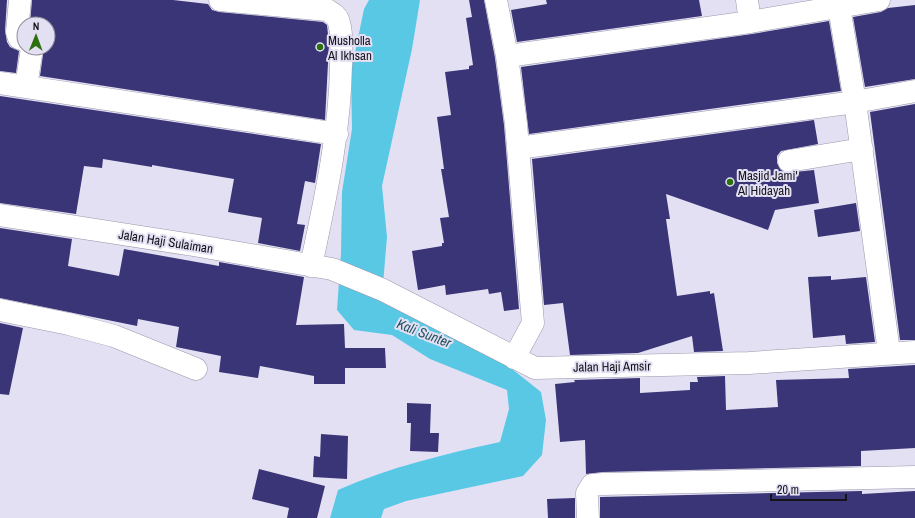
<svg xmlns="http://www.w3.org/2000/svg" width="915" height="518" viewBox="0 0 915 518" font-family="'Archivo Narrow',sans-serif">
<rect width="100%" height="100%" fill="#e4e0f4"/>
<path fill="#58c8e5" d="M 369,0 L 420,0 L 412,49 L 382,186 L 387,237 L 382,296 L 488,350 L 541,392 L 546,420 L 542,455 L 523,476 L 406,501 L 384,509 L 381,518 L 330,518 L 338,490 C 390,467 445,454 500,442 L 509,409 L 507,390 L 430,359 L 392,335 L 354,330 L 337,310 L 341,253 L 342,192 L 352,129 L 351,72 L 364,9 Z"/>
<path fill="#393576" d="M 0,0 L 7,0 L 5,31 L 7,42 L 10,47 L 19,51 L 16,73 L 0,71 Z
M 32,0 L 173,0 L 208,4 L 212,10 L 219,12 L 323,22 L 327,25 L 329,44 L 325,120 L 40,76 L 44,48 L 48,48 L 48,24 L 30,24 Z
M 469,0 L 484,0 L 495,58 L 504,125 L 519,309 L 504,311 L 501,292 L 489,294 L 488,289 L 446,295 L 445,285 L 418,290 L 412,251 L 442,246 L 442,243 L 444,243 L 440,218 L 449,217 L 441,169 L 444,169 L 437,117 L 451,115 L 445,72 L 469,69 L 469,66 L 473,65 L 466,18 L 472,17 Z
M 546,0 L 699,0 L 702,16 L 517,42 L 511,10 L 547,4 Z
M 915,5 L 915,79 L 865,87 L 853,17 L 881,12 L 888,8 Z
M 829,21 L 841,91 L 529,134 L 521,67 L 752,34 Z
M 0,96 L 321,144 L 315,183 L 305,181 L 297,224 L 305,225 L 300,251 L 258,243 L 262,218 L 228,212 L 234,179 L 152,165 L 152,167 L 103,159 L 102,168 L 84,166 L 76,214 L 0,203 Z
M 915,104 L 915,340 L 900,340 L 870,112 Z
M 814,120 L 818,144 L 781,151 L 777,156 L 777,163 L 780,169 L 785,173 L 814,170 L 819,203 L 775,210 L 768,230 L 666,194 L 670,219 L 666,219 L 677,296 L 710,291 L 710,294 L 714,293 L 723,351 L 694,352 L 692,336 L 638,353 L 570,355 L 563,303 L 544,305 L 532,159 Z
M 856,203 L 860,231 L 818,237 L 814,210 Z
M 0,228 L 72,239 L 68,266 L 119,276 L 124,249 L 219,266 L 219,262 L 304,277 L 296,325 L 344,324 L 345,348 L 385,348 L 386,368 L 345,368 L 345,384 L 314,384 L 314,376 L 260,366 L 258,378 L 219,372 L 221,356 L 176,347 L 179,327 L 138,319 L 137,326 L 0,298 Z
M 831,276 L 831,280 L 866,277 L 875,342 L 846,344 L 845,335 L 813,338 L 808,277 Z
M 0,323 L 23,328 L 9,395 L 0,394 Z
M 915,365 L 915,448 L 861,451 L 861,466 L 603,472 L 586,474 L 585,440 L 560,442 L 555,384 L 575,382 L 574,380 L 640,378 L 640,393 L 690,390 L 690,382 L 698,382 L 697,377 L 725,376 L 726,410 L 778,407 L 776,380 L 849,378 L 848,369 Z
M 407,403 L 431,404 L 430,433 L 439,433 L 438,452 L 410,451 L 411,423 L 407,423 Z
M 321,434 L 348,436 L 347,479 L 313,477 L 314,456 L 320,457 Z
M 259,469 L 325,486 L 317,518 L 287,518 L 289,508 L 252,499 Z
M 862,491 L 862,494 L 915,491 L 915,518 L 600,518 L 600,497 Z
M 575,498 L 575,518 L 548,518 L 547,499 Z"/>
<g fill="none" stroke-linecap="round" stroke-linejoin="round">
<defs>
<path id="minor" d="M 20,0 L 17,32 L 19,38 L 24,40
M 220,0 L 327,10 C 332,13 338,16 339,23 C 343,36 341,51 341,65 C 340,133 325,200 311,266
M 496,0 L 507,56 L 516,124 L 533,323 L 514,358
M 747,0 L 750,22
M 839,7 L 855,102 L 889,352
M 507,56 L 750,22 L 879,0
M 0,83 L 337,134
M 26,87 L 32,48
M 518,148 L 855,102 L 915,91
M 789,161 L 862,149
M 0,215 L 193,245 L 332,269 L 383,290 L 535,368 L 749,363 L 915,352
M 0,310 L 69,324 L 114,336 L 196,369
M 588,518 L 587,493 L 592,485 L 603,484 L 915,477"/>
</defs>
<use href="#minor" stroke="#9b97aa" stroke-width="23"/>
<use href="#minor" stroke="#fff" stroke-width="22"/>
</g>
<g fill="#2c700d" stroke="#e4e0f4" stroke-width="1.5">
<circle cx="320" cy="47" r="4"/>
<circle cx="730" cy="182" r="4"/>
</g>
<g text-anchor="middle" stroke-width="4" stroke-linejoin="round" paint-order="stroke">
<g font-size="13" fill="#15131a" stroke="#e4e0f4" text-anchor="start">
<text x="328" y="45">Musholla<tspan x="328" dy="15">Al Ikhsan</tspan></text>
<text x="738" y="180">Masjid Jami'<tspan x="738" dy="15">Al Hidayah</tspan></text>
</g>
<g font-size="13" fill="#15131a" stroke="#e4e0f4">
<text transform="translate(166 241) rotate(9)" y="5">Jalan Haji Sulaiman</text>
<text transform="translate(612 366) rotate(-1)" y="5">Jalan Haji Amsir</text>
</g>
<g font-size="14" font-style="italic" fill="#23535f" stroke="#e4e0f4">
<text transform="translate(424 333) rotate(21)" y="5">Kali Sunter</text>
</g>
</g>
<g transform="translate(36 36) rotate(1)"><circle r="19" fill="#e4e0f4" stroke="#918e9d"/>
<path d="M0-3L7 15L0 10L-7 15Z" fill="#2c700d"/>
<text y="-6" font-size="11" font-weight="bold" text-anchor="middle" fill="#15131a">N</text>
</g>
<path d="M771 494v6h75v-6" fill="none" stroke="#15131a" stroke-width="2"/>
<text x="777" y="494" font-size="12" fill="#15131a" stroke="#e4e0f4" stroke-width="3" paint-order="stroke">20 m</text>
</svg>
